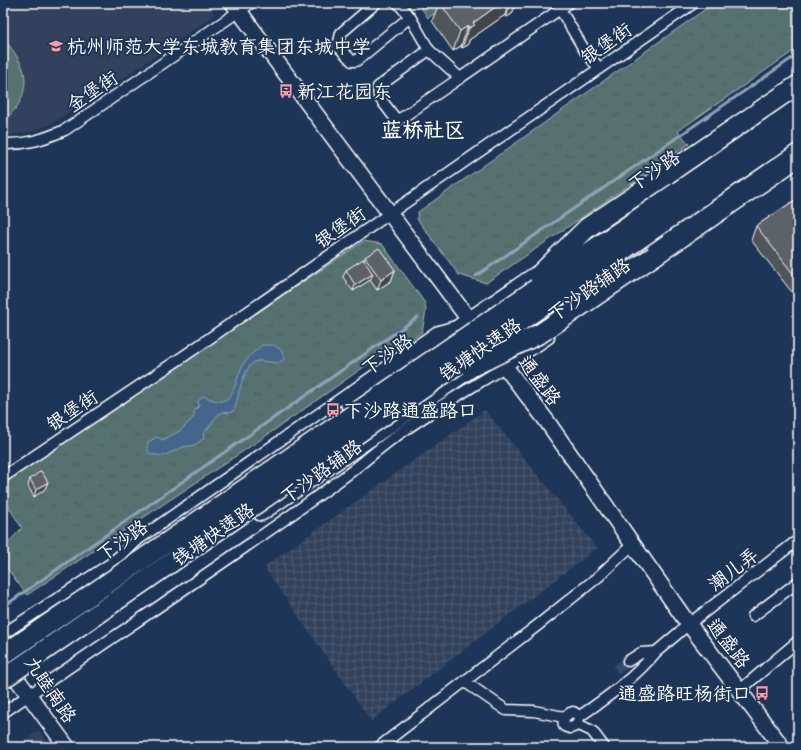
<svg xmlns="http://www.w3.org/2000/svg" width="801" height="750" viewBox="0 0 801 750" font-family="Caveat,'LXGW WenKai TC',sans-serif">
<defs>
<pattern id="industrial-grid" width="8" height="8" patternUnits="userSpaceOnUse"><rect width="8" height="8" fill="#30425c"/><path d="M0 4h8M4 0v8" fill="none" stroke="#4f5e74"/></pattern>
<pattern id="park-tufts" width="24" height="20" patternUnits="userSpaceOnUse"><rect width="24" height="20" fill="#56726f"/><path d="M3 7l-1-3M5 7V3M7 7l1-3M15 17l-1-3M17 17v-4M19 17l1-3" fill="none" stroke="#505b5a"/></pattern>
</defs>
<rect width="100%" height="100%" fill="#1d3557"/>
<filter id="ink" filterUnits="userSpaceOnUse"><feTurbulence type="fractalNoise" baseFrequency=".025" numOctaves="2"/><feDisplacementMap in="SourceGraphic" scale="8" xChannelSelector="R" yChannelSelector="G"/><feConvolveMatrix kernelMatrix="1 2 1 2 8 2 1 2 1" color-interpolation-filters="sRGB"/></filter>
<g filter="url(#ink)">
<path fill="#30425c" d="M 3,3 L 207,3 L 215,15 L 128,75 L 54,122 L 35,131 L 12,135 L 3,134 Z
M 39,730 L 51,747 L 15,747 Z"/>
<path fill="url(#industrial-grid)" d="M 485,410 L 597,548 L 371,721 L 264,567 Z"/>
<path fill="url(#park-tufts)" stroke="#aab8b7" d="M 418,3 L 450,3 L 428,18 Z
M 714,3 L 798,3 L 798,48 L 678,131 L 689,144 L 486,283 L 459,275 L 417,219 L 418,212 Z
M 364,241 L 382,244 L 425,303 L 426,310 L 422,332 L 403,346 L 395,345 L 263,438 L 27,595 L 3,563 L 3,548 L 22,528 L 3,498 L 3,483 Z"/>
<path fill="#56726f" stroke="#aab8b7" d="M 3,38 C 10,46 16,54 21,64 C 31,84 21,109 3,120 Z"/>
<path fill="#45658a" stroke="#8fa3b9" d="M 262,345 L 274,345 L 282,351 L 284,359 L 279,363 C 272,363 263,360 257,361 C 242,365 239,398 234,410 L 229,413 L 222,412 C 213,417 212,426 203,433 L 204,438 L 195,445 L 183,447 L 163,456 L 150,454 L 147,448 L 148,442 L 157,437 L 163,440 L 181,430 L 194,417 L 194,411 L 199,406 L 198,401 L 204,396 C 236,413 232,384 244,363 C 249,356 255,351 262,345 Z"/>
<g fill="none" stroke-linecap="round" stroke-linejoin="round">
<path stroke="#8fa3b9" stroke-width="3" d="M 476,276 L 798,54
M 3,607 L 418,317"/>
<path stroke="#344968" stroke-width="10" stroke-dasharray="10 5" stroke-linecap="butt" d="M 616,670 L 628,661"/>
<defs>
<path id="street" d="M 376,3 L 341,33 L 338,46 L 352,61 L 356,61 L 410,17
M 398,3 L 410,17 L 429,50 L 460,78 L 569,3
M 560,9 L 585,51 L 599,68
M 429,50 L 378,87 L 379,97 L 395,118 L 400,119 L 460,78
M 3,144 C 26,145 44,139 65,130 L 251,3
M 3,477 L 184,356 L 694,3
M 753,616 L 798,582
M 3,634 L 110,564 L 139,539 L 436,332 L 452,327
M 628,661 L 641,653 L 656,652 L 689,624 L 798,540
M 465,682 L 506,710 L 534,711 L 564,717
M 740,690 L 798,641
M 3,713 C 118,633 235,557 348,474 C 364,462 379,448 395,437 C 444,401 499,373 549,338
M 580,716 L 576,726 L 570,728 L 564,726 C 562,718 566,714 573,712 L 580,716 C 608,697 634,678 656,652
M 577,724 L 592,731 L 604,747
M 379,747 L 538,625 L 598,577 L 633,544"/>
<path id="secondary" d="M 233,3 L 476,329
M 490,347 L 546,420 L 682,615 L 782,747
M 3,652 L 17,679 L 67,747"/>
<path id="primary" d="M 512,341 L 798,144
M 350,405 L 469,321 L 798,97
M 261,512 L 483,360"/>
<path id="highway" d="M 666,175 L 798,85
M 654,256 L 798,157"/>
</defs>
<use href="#street" stroke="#fff" stroke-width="13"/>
<use href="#secondary" stroke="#fff" stroke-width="18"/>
<use href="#primary" stroke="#fff" stroke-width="20"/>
<use href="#highway" stroke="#fff" stroke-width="22"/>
<use href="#street" stroke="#1d3557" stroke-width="10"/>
<use href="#secondary" stroke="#1d3557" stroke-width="15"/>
<use href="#primary" stroke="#1d3557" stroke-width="17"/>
<use href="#highway" stroke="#1d3557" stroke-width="19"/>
<defs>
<path id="highway-bridge" d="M 539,275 L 587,228 L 666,175
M 471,367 L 541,333 L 654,256
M 3,655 L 798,109
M 3,679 L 798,129"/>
</defs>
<use href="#highway-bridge" stroke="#fff" stroke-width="22" stroke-linecap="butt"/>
<use href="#highway-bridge" stroke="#1d3557" stroke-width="19"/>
</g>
<path fill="#4f5459" stroke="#fff" d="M 439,3 L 519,3 L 519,5 L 514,8 L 512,14 L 506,17 L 505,15 L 469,40 L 468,45 L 462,48 L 461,46 L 453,51 L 432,21 Z
M 798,198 L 798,300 L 751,240 L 756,226 Z
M 365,257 L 395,270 L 391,281 L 377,290 L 370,280 L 353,291 L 343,277 L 346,270 L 364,261 Z
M 30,479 L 45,489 L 34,497 L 28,486 Z"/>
<path fill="#404549" stroke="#fff" d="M 501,3 L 509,3 L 505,15 L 469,40 L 468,45 L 462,48 L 469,28 L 473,23 Z
M 511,3 L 519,3 L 519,5 L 514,8 L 512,14 L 506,17 Z
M 468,26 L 461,46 L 453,51 L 460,31 Z
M 395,270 L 391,281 L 377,290 L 381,280 Z
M 373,274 L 370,280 L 353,291 L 355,285 Z
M 48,482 L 45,489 L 34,497 L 36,490 Z"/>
<path fill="#5c6268" stroke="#fff" d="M 440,3 L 501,3 L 473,23 L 475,25 L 469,28 L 468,26 L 460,31 Z
M 798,198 L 798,280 L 756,226 Z
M 379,248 L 395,270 L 381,280 L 365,257 Z
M 363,259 L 373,274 L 355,285 L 346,270 Z
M 41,471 L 48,482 L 36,490 L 30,479 Z"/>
</g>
<defs>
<symbol id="school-bare" viewBox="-9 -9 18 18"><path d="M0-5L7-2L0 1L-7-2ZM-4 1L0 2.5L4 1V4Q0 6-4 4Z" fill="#ff9aa2" stroke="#1d3557" stroke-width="2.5" paint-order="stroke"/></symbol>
<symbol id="bus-bare" viewBox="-9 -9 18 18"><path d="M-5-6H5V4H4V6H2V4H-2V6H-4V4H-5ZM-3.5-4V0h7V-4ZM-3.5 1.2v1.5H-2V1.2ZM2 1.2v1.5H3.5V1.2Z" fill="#ff9aa2" stroke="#1d3557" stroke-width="2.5" paint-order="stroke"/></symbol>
</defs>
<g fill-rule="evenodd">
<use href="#school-bare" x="46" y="36" width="20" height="20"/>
<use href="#bus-bare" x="276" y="81" width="20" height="20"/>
<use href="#bus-bare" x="323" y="400" width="20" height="20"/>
<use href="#bus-bare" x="752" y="683" width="20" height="20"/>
</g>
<g text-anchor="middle" stroke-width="4" stroke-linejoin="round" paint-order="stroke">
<g font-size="19" fill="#fff" stroke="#1d3557">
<text transform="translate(606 43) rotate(-35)" y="7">银堡街</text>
<text transform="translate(92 91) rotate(-34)" y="7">金堡街</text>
<text transform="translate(654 170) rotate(-34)" y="7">下沙路</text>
<text transform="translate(340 227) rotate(-35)" y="7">银堡街</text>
<text transform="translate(589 289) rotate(-35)" y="7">下沙路辅路</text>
<text transform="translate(480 349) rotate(-35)" y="7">钱塘快速路</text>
<text transform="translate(387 354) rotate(-35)" y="7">下沙路</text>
<text transform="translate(540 380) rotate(53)" y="7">通盛路</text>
<text transform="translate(72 410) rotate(-34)" y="7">银堡街</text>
<text transform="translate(321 471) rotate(-36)" y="7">下沙路辅路</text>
<text transform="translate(213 534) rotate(-35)" y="7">钱塘快速路</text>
<text transform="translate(122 540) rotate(-35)" y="7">下沙路</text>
<text transform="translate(733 569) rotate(-37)" y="7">潮儿弄</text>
<text transform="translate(729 643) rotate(52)" y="7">通盛路</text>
<text transform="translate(51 689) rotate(56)" y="7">九睦南路</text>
</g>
<g font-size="19" fill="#fff" stroke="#1d3557" text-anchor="start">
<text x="67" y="53">杭州师范大学东城教育集团东城中学</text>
<text x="297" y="98">新江花园东</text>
<text x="344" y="417">下沙路通盛路口</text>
<text x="751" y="700" text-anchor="end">通盛路旺杨街口</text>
</g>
<g font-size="21" font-weight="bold" fill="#fff" stroke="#1d3557">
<text x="423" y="137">蓝桥社区</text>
</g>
</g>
<rect width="801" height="750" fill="none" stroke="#1d3557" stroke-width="16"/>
<rect x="8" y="8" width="785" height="734" fill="none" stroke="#fff" stroke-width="1.5" filter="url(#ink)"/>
</svg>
